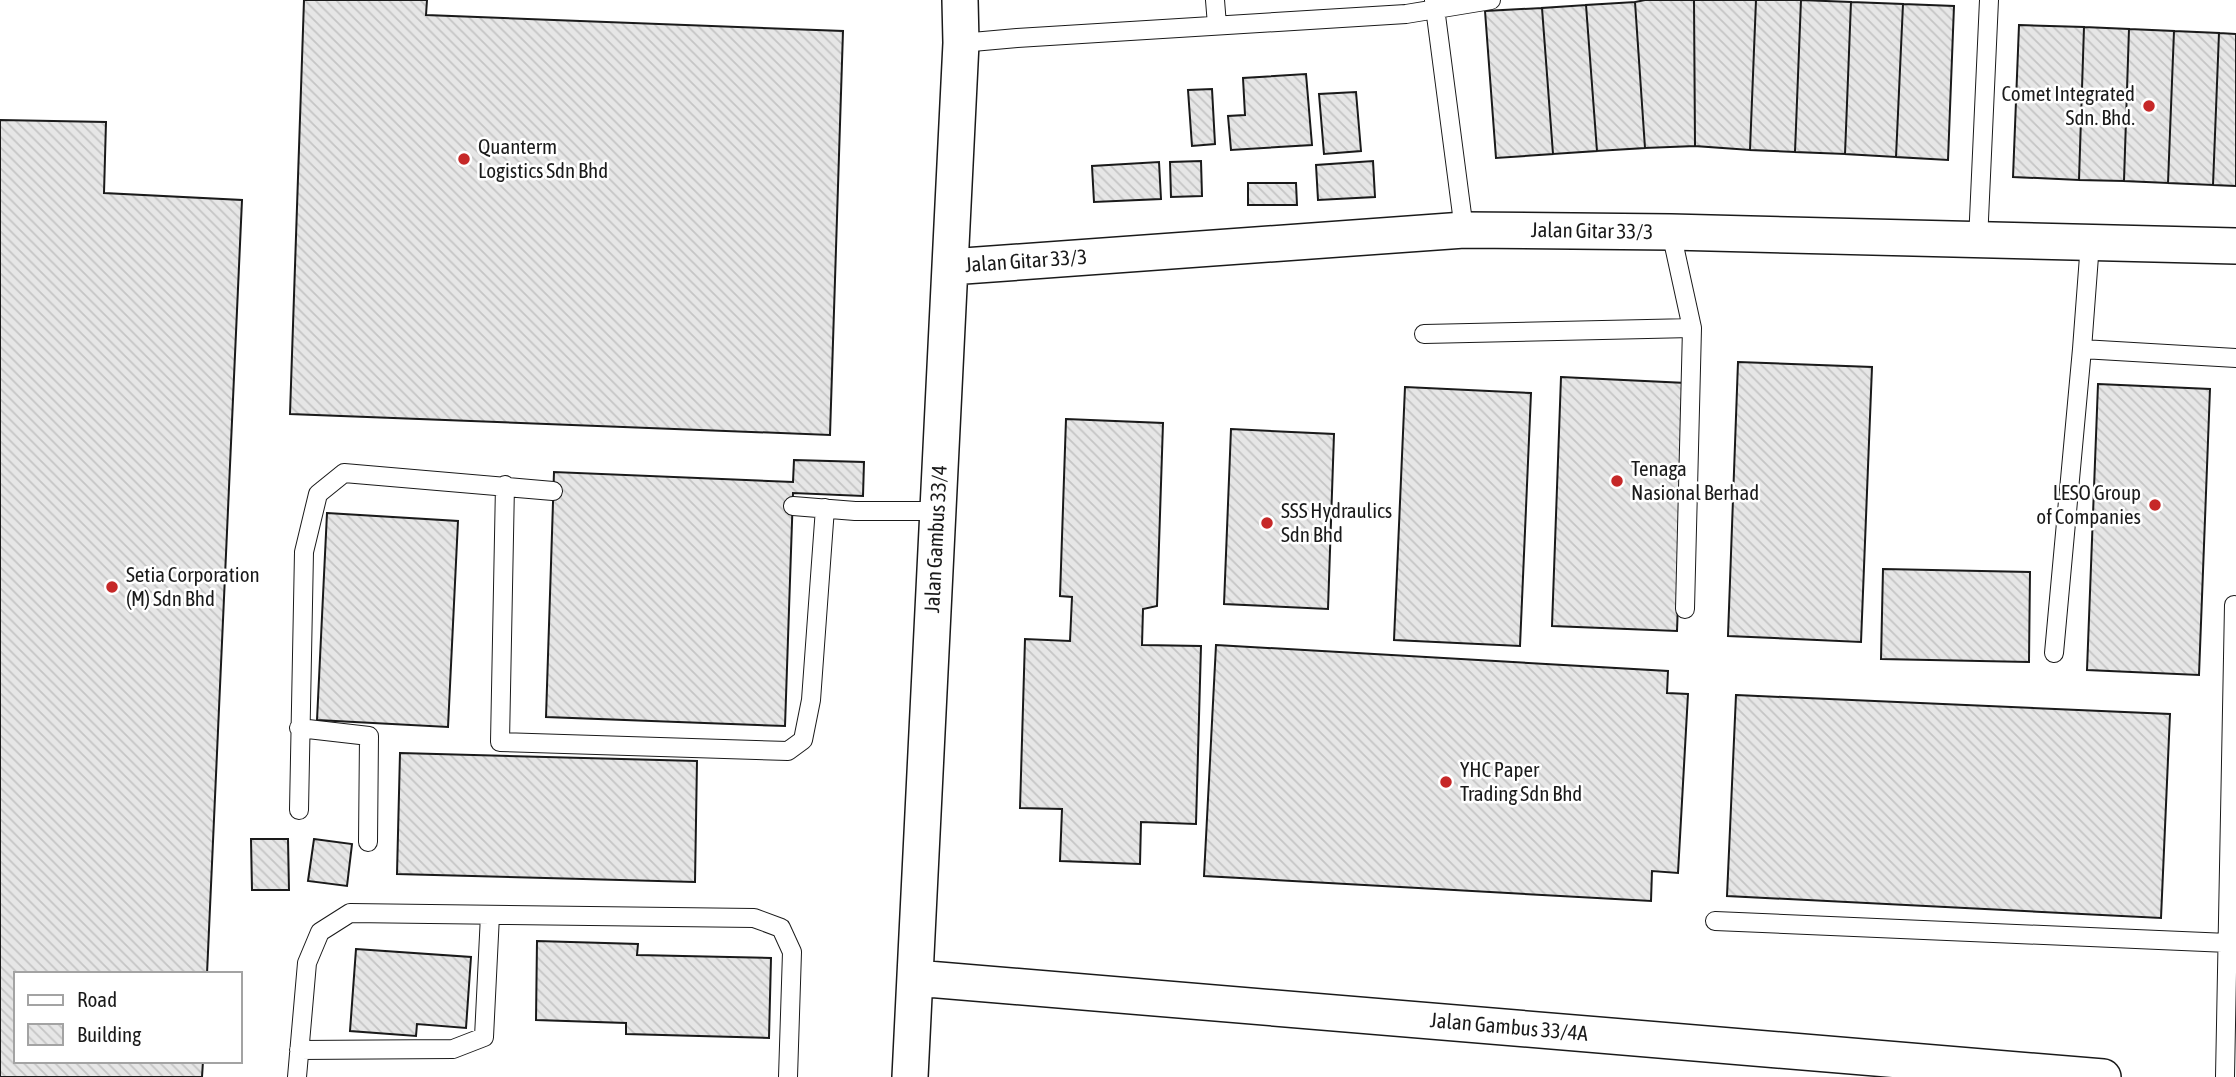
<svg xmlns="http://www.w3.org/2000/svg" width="2236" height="1077" viewBox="0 0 2236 1077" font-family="'Asap Condensed',sans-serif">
<defs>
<pattern id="building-back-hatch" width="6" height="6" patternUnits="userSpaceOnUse" patternTransform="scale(1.75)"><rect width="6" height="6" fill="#e6e6e6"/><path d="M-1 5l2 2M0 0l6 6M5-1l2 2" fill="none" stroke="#c5c5c5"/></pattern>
</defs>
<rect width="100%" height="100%" fill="#fff"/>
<path fill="url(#building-back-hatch)" stroke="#1a1a1a" stroke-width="2" d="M 304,0 L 427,0 L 426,15 L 843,31 L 830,435 L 290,414 Z
M 1645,0 L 1694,0 L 1695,146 L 1645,148 L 1635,2 Z
M 1694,0 L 1756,0 L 1750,150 L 1695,146 Z
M 1756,0 L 1801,0 L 1795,152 L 1750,150 Z
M 1801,0 L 1851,2 L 1845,154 L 1795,152 Z
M 1635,2 L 1645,148 L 1597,151 L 1586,5 Z
M 1851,2 L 1903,4 L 1896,157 L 1845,154 Z
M 1903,4 L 1954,6 L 1948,160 L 1896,157 Z
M 1586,5 L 1597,151 L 1553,154 L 1542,8 Z
M 1542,8 L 1553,154 L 1496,158 L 1485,11 Z
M 2019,25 L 2084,27 L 2079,180 L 2013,177 Z
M 2084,27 L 2129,29 L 2124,181 L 2079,180 Z
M 2129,29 L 2174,31 L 2168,183 L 2124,181 Z
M 2174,31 L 2219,33 L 2213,185 L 2168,183 Z
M 2219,33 L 2236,34 L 2236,186 L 2213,185 Z
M 1306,74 L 1312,145 L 1231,150 L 1228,116 L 1245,115 L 1243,78 Z
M 1212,89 L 1215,144 L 1192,146 L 1188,90 Z
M 1356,92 L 1361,151 L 1324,154 L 1319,94 Z
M 0,120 L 106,122 L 104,193 L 242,200 L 207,974 L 16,974 L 16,1061 L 203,1061 L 202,1077 L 0,1077 Z
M 1201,161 L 1202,196 L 1171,197 L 1170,162 Z
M 1373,161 L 1375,197 L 1318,200 L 1316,165 Z
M 1159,162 L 1161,199 L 1094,202 L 1092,166 Z
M 1248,183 L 1296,183 L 1297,205 L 1248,205 Z
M 1738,362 L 1872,367 L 1861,642 L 1728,636 Z
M 1561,377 L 1686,383 L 1677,631 L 1552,626 Z
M 2098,384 L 2210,389 L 2199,675 L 2087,670 Z
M 1405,387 L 1531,393 L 1520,646 L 1394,640 Z
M 1066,419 L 1163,423 L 1157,606 L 1143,609 L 1142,645 L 1201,646 L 1196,824 L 1141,822 L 1140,864 L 1060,861 L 1062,809 L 1020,808 L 1025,639 L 1070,641 L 1072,597 L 1060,596 Z
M 1231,429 L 1334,434 L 1328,609 L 1224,604 Z
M 794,460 L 864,462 L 863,496 L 793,493 L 785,726 L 546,717 L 554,472 L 793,482 Z
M 327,513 L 458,521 L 448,727 L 317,720 Z
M 1883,569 L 2030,572 L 2029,662 L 1881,659 Z
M 1216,645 L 1668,671 L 1667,693 L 1688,694 L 1678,873 L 1652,871 L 1651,901 L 1204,876 Z
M 1736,695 L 2170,714 L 2161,918 L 1727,896 Z
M 400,753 L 697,761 L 695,882 L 397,874 Z
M 251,839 L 288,839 L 289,890 L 252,890 Z
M 314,839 L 352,844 L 347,886 L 308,881 Z
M 537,941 L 638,944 L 637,955 L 771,958 L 769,1038 L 626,1034 L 626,1023 L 536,1020 Z
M 356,949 L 471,957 L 466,1028 L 417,1024 L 416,1036 L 350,1031 Z"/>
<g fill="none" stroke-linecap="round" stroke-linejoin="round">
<defs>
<path id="service" d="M 1215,0 L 1217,25
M 1434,0 L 1464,230
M 961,43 L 1017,38 L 1406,14 L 1491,0
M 1978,241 L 1989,0
M 1424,334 L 1692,328 L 1671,232
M 2082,349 L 2236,358
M 505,485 L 500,742 L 788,751 L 803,740 L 811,700 L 825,508
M 793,506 L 855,511 L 938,511
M 1685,609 L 1692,328
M 2054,653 L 2082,349 L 2090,243
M 299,728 L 369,736 L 368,842
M 299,810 L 304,552 L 318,494 L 344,473 L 553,491
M 1715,921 L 2228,943
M 299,1050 L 453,1049 L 484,1037 L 490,915
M 297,1077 L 307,963 L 320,932 L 350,913 L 754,918 L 781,928 L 792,952 L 788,1077
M 2225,1077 L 2234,605"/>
<path id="minor" d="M 950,267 L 1464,230 L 1671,232 L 2236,246
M 915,978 L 2103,1077
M 910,1077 L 961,43 L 960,0"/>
</defs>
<use href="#service" stroke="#1a1a1a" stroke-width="20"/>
<use href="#minor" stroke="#1a1a1a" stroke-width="38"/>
<use href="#service" stroke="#fff" stroke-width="18"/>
<use href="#minor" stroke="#fff" stroke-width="35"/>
</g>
<g fill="#c62828" stroke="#fff" stroke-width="2.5">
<circle cx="2149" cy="106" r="7"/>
<circle cx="464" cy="159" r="7"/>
<circle cx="1617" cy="481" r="7"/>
<circle cx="2155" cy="505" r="7"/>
<circle cx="1267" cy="523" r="7"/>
<circle cx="112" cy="587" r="7"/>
<circle cx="1446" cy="782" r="7"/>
</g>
<g text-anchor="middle" stroke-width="5" stroke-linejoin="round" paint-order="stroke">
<g font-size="21" fill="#1a1a1a" stroke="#fff" text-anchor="start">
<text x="2135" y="101" text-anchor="end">Comet Integrated<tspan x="2135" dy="24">Sdn. Bhd.</tspan></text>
<text x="478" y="154">Quanterm<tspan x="478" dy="24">Logistics Sdn Bhd</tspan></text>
<text x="1631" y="476">Tenaga<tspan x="1631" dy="24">Nasional Berhad</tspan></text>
<text x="2141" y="500" text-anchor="end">LESO Group<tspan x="2141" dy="24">of Companies</tspan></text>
<text x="1281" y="518">SSS Hydraulics<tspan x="1281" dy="24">Sdn Bhd</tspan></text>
<text x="126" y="582">Setia Corporation<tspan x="126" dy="24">(M) Sdn Bhd</tspan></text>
<text x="1460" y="777">YHC Paper<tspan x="1460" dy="24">Trading Sdn Bhd</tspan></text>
</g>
<g font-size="21" fill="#1a1a1a" stroke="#fff">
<text transform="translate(1592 231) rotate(1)" y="7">Jalan Gitar 33/3</text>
<text transform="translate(1026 261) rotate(-4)" y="7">Jalan Gitar 33/3</text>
<text transform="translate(936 539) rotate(-87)" y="7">Jalan Gambus 33/4</text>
<text transform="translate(1509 1027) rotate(5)" y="7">Jalan Gambus 33/4A</text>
</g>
</g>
<rect x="14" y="972" width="228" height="91" fill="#ffffff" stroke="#a3a3a3" stroke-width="2"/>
<rect x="28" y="995" width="35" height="10" fill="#ffffff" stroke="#a3a3a3" stroke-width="2"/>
<text x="77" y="1007" font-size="21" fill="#1a1a1a">Road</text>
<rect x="28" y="1024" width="35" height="21" fill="url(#building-back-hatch)" stroke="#a3a3a3" stroke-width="2"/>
<text x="77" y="1042" font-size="21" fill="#1a1a1a">Building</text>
</svg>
